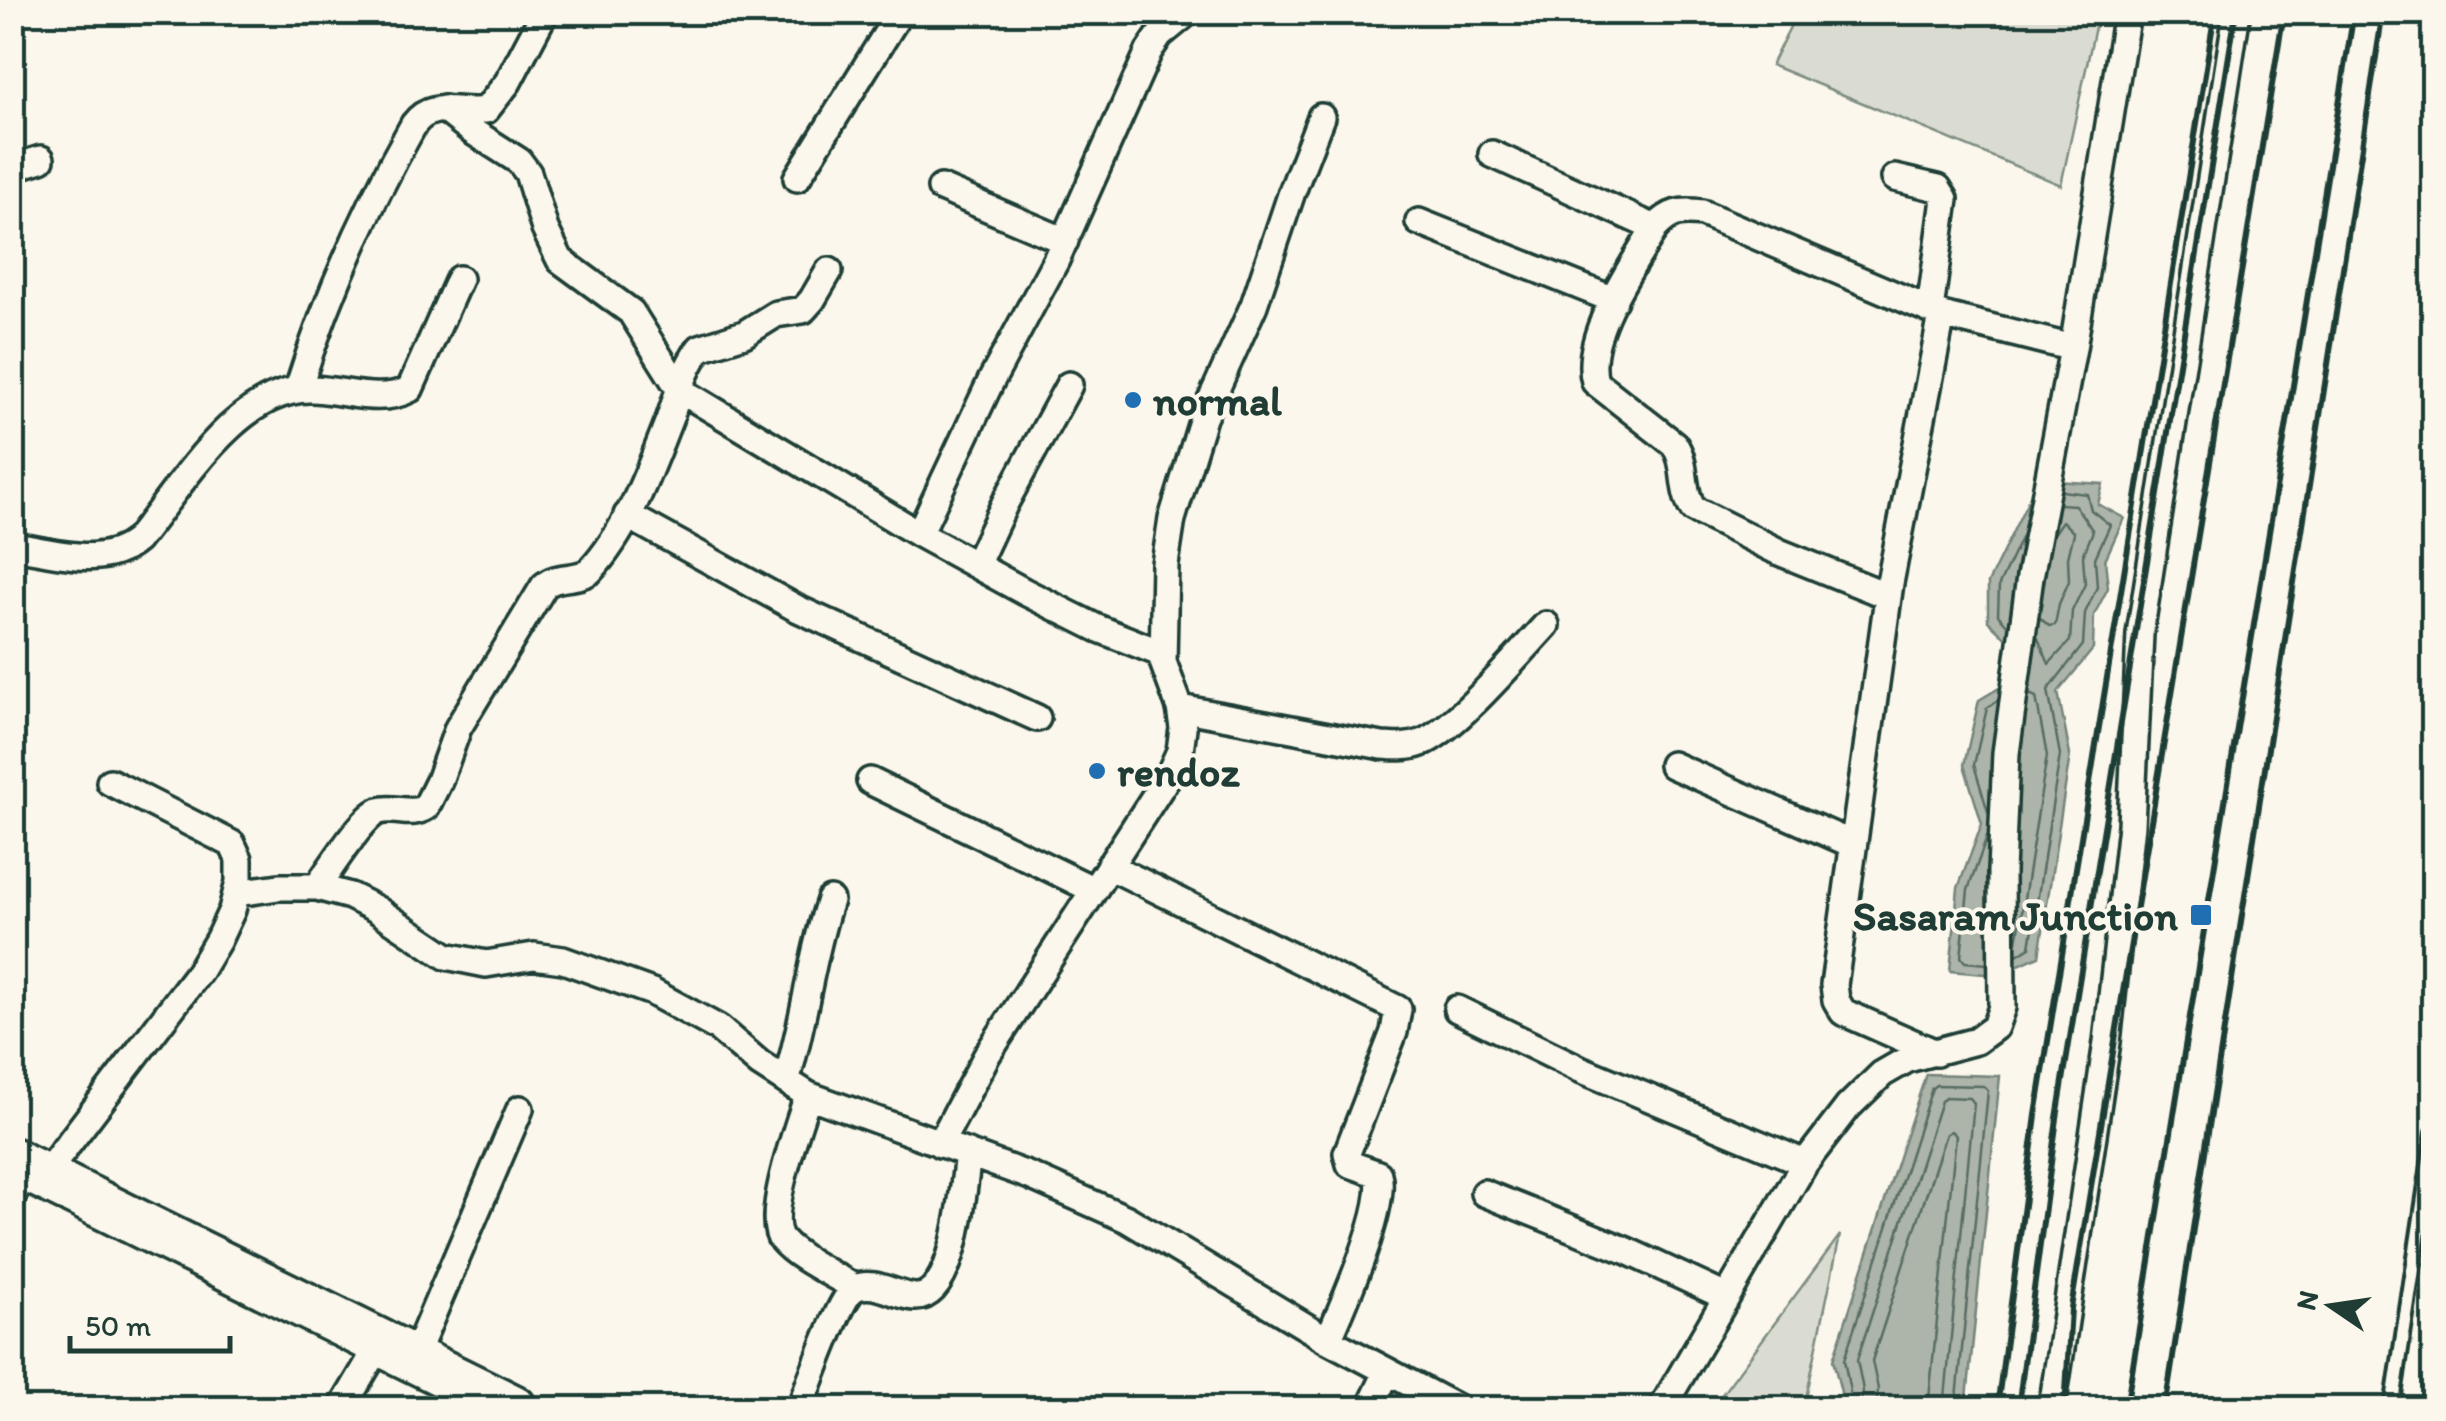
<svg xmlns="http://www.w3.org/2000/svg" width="2446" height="1421" viewBox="0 0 2446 1421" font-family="Itim,sans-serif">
<rect width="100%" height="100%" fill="#fbf7ec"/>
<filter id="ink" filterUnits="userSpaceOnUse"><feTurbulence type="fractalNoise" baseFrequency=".01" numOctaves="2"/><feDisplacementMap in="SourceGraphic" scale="20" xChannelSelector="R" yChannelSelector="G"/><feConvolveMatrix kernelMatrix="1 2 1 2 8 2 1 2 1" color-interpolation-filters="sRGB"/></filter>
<g filter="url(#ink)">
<path fill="#dbdcd1" stroke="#7d8c82" stroke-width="2.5" d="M 1797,13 L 2098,13 L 2061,185 L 1771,65 Z
M 1840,1235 L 1804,1408 L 1712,1408 Z"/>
<path fill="#adb4aa" stroke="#74847b" stroke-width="2.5" d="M 2038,480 L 2103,484 L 2098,504 L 2124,518 L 2105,560 L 2108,588 L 2094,615 L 2093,649 L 2058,692 L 2070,755 L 2039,956 L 1997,975 L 1950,971 L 1958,888 L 1982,824 L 1964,765 L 1979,700 L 2009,682 L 2023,654 L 1988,621 L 1988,583 Z
M 1926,1074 L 2000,1076 L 1966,1408 L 1837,1408 L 1841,1392 L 1833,1360 Z"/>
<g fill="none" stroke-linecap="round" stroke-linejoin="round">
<path stroke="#586d63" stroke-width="2.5" d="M 2040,618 L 2049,626 L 2055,625 L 2059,604 L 2069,581 L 2068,558 L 2074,533 L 2062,521 L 2053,534
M 2008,626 L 1998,615 L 1999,585 L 2023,534
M 2037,636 L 2049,664 L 2070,641 L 2072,611 L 2085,584 L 2083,556 L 2093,531 L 2075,505 L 2059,504
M 1988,812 L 1974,765 L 1987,708 L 1998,700
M 2017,942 L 2047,756 L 2036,697 L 2029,694
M 2017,955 L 2030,947 L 2060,755 L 2048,690 L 2083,645 L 2085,613 L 2097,587 L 2095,558 L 2110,525 L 2091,510 L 2087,494 L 2061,491
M 1987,964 L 1965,962 L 1961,957 L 1968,890 L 1987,837
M 1848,1408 L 1850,1391 L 1844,1360 L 1932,1088 L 1936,1085 L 1984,1086 L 1988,1091 L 1956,1408
M 1860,1408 L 1863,1390 L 1857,1360 L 1941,1101 L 1945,1097 L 1970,1098 L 1974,1103 L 1944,1408
M 1876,1408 L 1878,1389 L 1872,1361 L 1946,1134 L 1951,1131 L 1956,1136 L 1928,1408"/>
<defs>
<path id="lane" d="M 2392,1408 L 2434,1132"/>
<path id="street" d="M 444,109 L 472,131 L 519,161 L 528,173 L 545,229 L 560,260 L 631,312 L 680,390 L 919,534 L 1025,592 L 1097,628 L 1163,654
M 1492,154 L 1655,228
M 12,168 L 41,159
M 797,178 L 900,12
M 1895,178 L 1938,188 L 1945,199 L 1930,310
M 941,188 L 1065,241
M 1419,222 L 1614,300
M 298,389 C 327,296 366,209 414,124 C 433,99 459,115 486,110 L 508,82 L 545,12
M 627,515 L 796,608 L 1037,718
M 919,534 L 991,381 L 1056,260 L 1149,51 L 1160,35 L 1188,12
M 12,546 C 55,551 102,570 137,540 C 180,488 237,387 312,389 C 345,390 380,405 410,389 L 459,279
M 976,565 L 1005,503 L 1069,385
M 1888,596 L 1779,552 L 1693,509 C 1680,488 1688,464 1674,444 L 1595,382 C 1582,337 1632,267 1655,228 C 1670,212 1680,210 1702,213 L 1942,315 L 2073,348
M 1180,708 L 1382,746 C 1395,747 1408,748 1421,743 C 1455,730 1519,654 1546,625
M 1672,765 L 1852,844
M 870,781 L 1094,890
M 1109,866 L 1398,1009 L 1394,1032 L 1347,1153 L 1350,1164 L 1378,1174 C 1388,1205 1342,1308 1328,1340
M 317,887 C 329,871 362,817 379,811 C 395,806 410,817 426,807 L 439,781 L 458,728 L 544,586 C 557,574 575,581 590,571 C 628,530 649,471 669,420 C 678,395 684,369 700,348 L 744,334 L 776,314 L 803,310 L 812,300 L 829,271
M 237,893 L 279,887 L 317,887 L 350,896 L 376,909 L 446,956 L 486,964 L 534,956 L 563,960 L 652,992 L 718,1028 L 760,1064 L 808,1095 L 1030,1176 L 1127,1219 L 1328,1340 L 1457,1408
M 1457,1009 L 1580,1069 L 1805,1163
M 1936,1053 L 1843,1012 L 1836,1000 L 1834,985 L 1890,583 L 1942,315
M 786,1081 C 805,1021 810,959 830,900
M 808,1095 C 799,1123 764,1218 782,1240 C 797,1258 835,1275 855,1288
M 940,1144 L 987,1055 L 1170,773 L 1180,751 L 1183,728 L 1180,708 L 1163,662 L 1165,564 L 1172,519 L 1203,418 L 1254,305 L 1292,192 L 1321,117
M 44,1176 L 199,972 L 218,940 L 232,910 L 239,882 L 239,859 L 232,844 L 110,782
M 1484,1193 L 1625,1250 L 1726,1297
M 12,1198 L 26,1167
M 413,1360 L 520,1109
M 342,1408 L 380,1344
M 800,1408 C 808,1388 840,1296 855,1288 C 874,1279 896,1296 915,1297 C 956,1299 964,1183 968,1153
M 1370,1408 L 1387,1372
M 1662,1408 L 1805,1163 L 1848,1107 L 1882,1074 L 1908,1059 L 1976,1041 L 1995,1027 L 2002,1007 L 2001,872 L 2006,753 L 2030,577 L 2073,348 L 2127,12
M 2052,1408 L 2107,1042 L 2131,825 L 2140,634 L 2237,12"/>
<path id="highway" d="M 12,1161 L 513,1408"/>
</defs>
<use href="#lane" stroke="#1f3d34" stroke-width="20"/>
<use href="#street" stroke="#1f3d34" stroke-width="32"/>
<use href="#highway" stroke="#1f3d34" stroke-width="52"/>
<use href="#lane" stroke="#fbf7ec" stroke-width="12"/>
<use href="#street" stroke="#fbf7ec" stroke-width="25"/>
<use href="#highway" stroke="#fbf7ec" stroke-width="45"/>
<path stroke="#1f3d34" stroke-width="6" d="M 1997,1408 L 2036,1115 L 2215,12
M 2018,1408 L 2057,1118 L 2236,12
M 2065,1408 L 2071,1308 L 2284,12
M 2126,1408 L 2354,12
M 2165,1408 L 2383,12"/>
</g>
</g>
<g fill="#1f6fb2" stroke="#fbf7ec" stroke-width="4">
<circle cx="1133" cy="400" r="10"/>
<circle cx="1097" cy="771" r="10"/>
<rect x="2189" y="903" width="24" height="24" rx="5"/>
</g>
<g text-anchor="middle" stroke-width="8" stroke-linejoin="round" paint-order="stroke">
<g font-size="42" font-weight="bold" fill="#1f3d34" stroke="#fbf7ec" text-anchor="start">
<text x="1153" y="415">normal</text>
<text x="1117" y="786">rendoz</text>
<text x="2178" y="930" text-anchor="end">Sasaram Junction</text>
</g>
</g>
<rect width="2446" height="1421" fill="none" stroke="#fbf7ec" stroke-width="50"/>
<rect x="25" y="25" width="2396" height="1371" fill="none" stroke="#1f3d34" stroke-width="4" filter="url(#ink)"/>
<g transform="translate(2331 1306) rotate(283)" stroke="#fbf7ec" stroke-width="8" paint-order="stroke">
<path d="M0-8L18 38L0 25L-18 38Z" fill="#1f3d34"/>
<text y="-15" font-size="28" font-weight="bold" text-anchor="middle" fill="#1f3d34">N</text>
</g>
<path d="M70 1336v15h160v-15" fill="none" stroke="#1f3d34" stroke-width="5"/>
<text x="85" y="1336" font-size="30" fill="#1f3d34" stroke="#fbf7ec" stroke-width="8" paint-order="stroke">50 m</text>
</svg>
